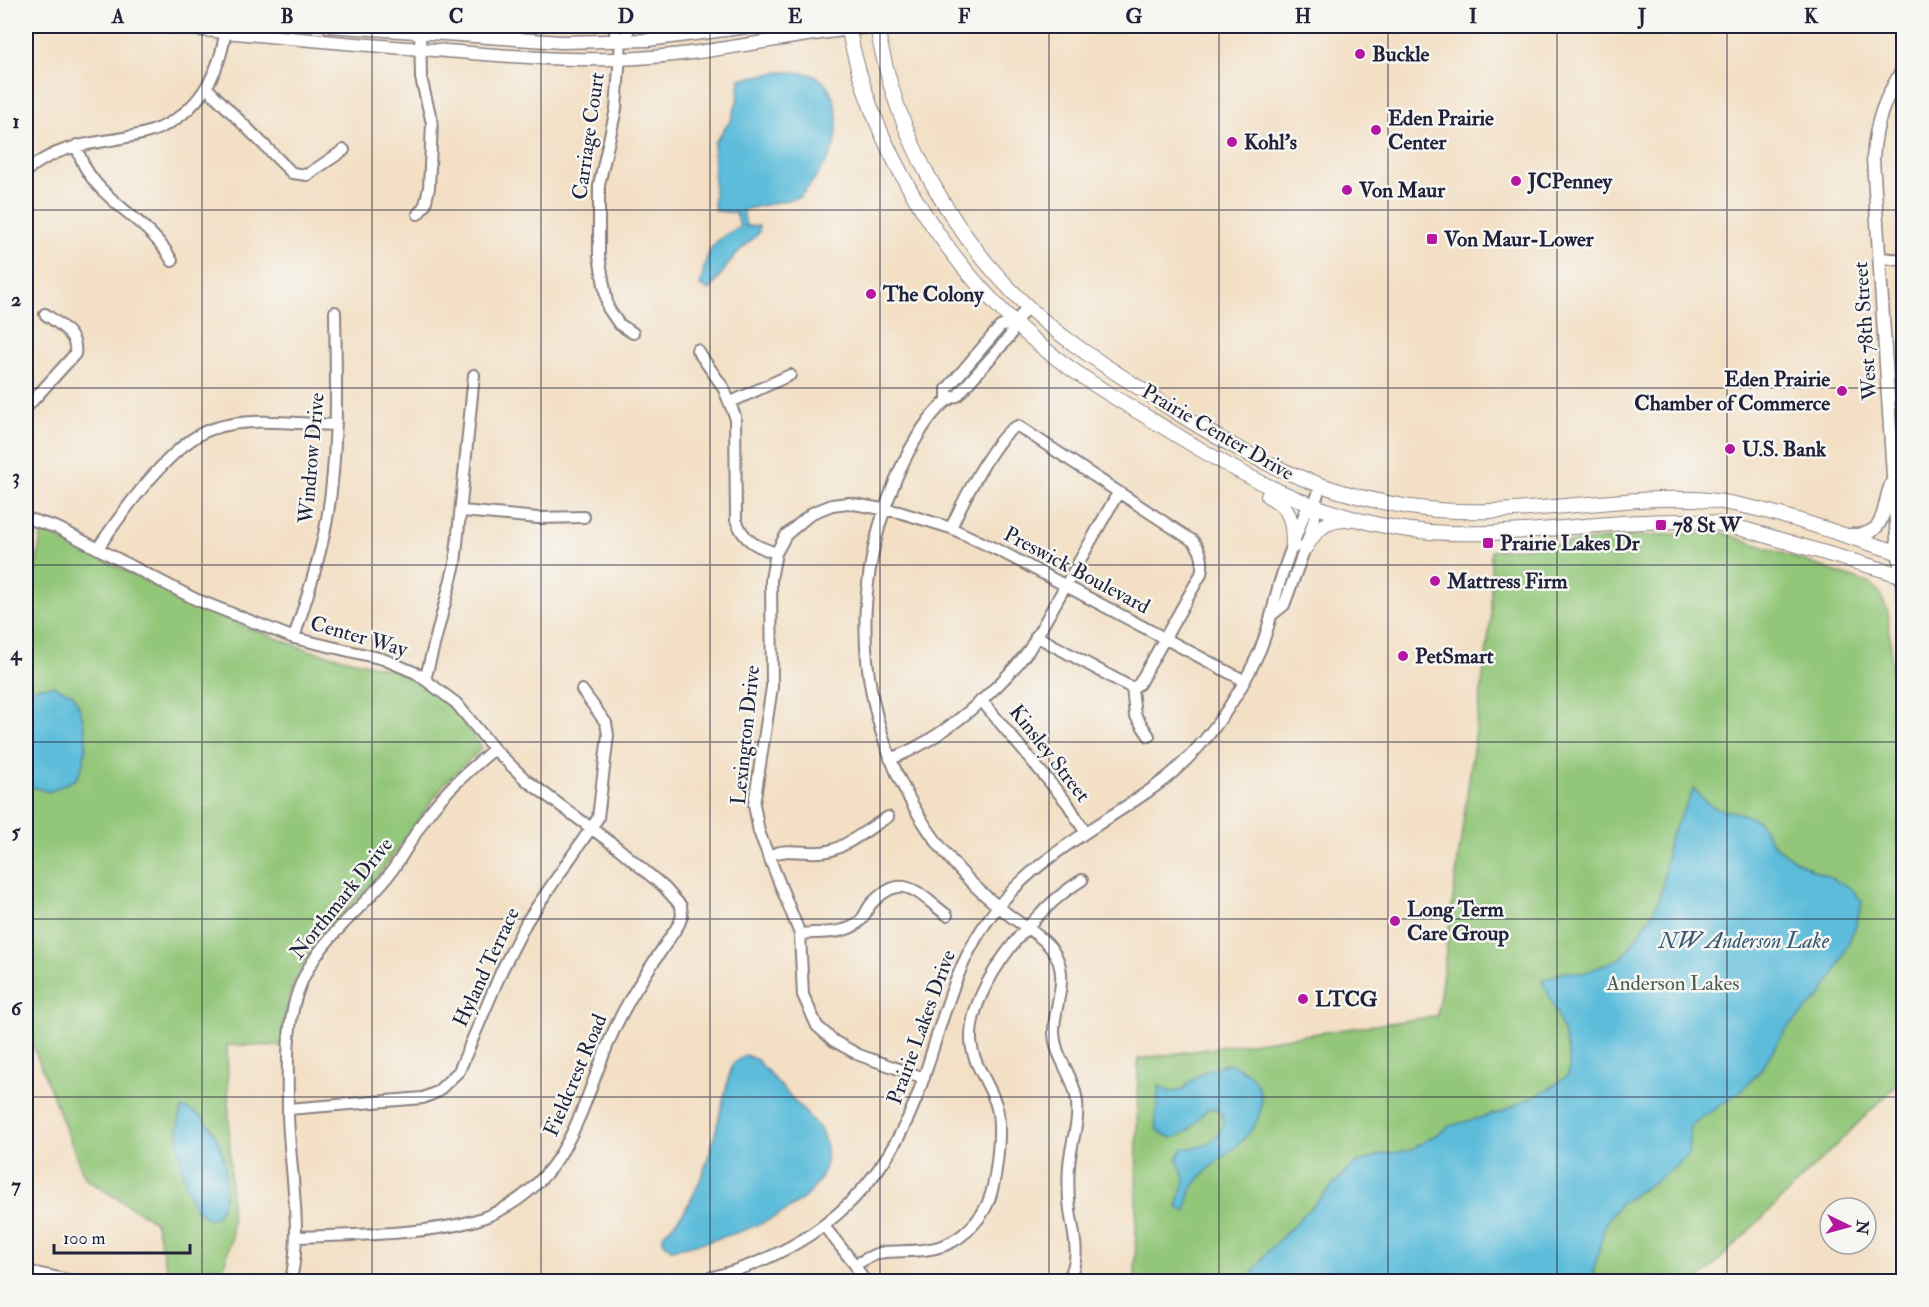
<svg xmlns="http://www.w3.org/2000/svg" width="1929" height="1307" viewBox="0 0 1929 1307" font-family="'IM FELL Double Pica',serif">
<rect width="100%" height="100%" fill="#f6f6f2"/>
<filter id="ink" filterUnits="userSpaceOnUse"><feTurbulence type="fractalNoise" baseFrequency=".0167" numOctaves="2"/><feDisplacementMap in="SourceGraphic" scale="12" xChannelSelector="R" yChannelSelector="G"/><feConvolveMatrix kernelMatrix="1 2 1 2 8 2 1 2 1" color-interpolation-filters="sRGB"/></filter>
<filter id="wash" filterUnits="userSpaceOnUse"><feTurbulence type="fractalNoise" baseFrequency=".008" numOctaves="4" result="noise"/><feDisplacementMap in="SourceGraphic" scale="24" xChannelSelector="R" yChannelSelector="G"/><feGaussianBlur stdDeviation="1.35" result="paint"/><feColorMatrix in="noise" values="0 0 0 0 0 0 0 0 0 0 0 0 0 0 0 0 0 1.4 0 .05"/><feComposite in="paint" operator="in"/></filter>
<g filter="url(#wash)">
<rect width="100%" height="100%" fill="#f3dfc4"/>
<path fill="#92c678" stroke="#5a745a" stroke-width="1.5" d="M 42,530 L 220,617 L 308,650 L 393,670 L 424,685 L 454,709 L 482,748 L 444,784 L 376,879 L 316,942 L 293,985 L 285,1014 L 283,1046 L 227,1045 L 232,1237 L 220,1281 L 170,1281 L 155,1222 L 85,1178 L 26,1028 L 26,625 Z
M 1720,532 L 1868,583 L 1879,592 L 1888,612 L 1903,805 L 1903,1079 L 1698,1281 L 1135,1282 L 1138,1059 L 1437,1016 L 1491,618 L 1491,551 L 1624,537 Z"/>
<path fill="#5cbcda" stroke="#3f6f8a" stroke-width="1.5" d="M 780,72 C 792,72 806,71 817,77 C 840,92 842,133 830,155 C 822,170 811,184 800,197 L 743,210 L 746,226 L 759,226 L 759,233 L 734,256 L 710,290 L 700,286 C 708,252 707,242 740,227 L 736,213 L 716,211 L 714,205 L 714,143 L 731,120 L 738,98 L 740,79 Z
M 53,686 L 73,694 C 87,721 92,753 76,779 L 49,792 L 26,785 L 26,693 L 37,687 Z
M 1694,789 C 1719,821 1730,804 1758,821 C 1764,825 1766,834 1770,840 C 1778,851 1797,861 1808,867 C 1826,878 1852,883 1862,902 L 1856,925 L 1839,965 L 1821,996 L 1787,1028 L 1760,1071 L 1740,1092 L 1690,1126 L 1688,1154 L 1676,1167 L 1620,1204 L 1606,1222 L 1591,1281 L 1247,1281 L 1268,1251 L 1353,1165 L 1379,1155 L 1411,1150 L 1450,1126 L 1501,1112 L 1547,1090 L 1568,1075 C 1574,1049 1553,1003 1542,980 L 1564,972 L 1584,973 L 1623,957 L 1654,911 L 1662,890 L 1669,840 Z
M 745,1055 L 757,1060 L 821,1130 C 855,1208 722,1240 671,1249 L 663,1242 L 663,1235 C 670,1227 679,1219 685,1210 C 711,1169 719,1112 732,1065 Z
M 1231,1064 C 1247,1072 1258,1078 1261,1096 C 1266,1139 1215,1154 1194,1185 C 1189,1192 1188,1203 1186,1212 L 1177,1207 L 1185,1178 L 1177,1159 L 1183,1148 C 1205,1149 1214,1143 1224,1124 L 1222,1114 L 1216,1109 L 1208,1109 C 1194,1121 1191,1135 1171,1138 L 1158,1131 L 1155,1121 L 1159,1086 L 1170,1092 L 1181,1091 C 1196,1075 1210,1066 1231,1064 Z
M 182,1108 C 223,1113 237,1188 216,1217 L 208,1219 C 203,1215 197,1211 194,1206 C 182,1182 173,1133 182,1108 Z"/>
</g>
<g filter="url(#ink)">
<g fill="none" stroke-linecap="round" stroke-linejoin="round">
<defs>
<path id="minor" d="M 615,26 L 615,33 L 621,41
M 627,26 L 628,32 L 621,41 L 616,109 L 599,185 L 599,256 L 608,308 L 619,324 L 633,333
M 207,88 L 292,173 L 307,175 L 344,150
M 77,145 C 86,197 149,216 172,261
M 26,171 C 66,140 97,145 142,134 C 194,121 221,76 226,26
M 418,214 L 425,205 L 429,188 L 432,123 L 421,78 L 420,26
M 1880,258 L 1904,260
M 1028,307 L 1015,322 L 1010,336 L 957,396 C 930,403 900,466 891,492 C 838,626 869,776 968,879 C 980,892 995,904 1009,915 C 1025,928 1048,938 1057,958 C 1068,981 1054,1006 1054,1031 C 1054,1056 1072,1073 1076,1096 C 1081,1119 1071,1142 1069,1165 C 1068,1180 1068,1195 1070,1210 C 1073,1235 1083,1258 1066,1282
M 697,350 L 723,387 L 735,416 L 736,520 C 744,541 755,546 776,553
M 947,399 L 947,389 L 1000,327 L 1015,322
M 731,402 L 790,375
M 26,408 L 75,354 C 78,334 60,325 45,314
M 462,511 L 538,518 L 584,517
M 26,518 L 58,528 L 195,599 L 294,638 L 383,659 L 416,673 L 456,703 L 494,749 L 526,780 L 618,848 L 664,887 L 681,906 L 682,916 L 679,924 C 657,958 632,991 615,1028 C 581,1101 573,1179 490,1215 C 444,1235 349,1235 297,1237
M 951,528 C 960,507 998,430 1018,426 L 1193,541 C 1202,551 1204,561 1201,574 L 1139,684 L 1132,688 L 1036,636
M 98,548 C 121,514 173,441 212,429 C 250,416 297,424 336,425
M 1274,613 L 1284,605 L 1305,548 L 1315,516 L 1314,506 L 1320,487
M 294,638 C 306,599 320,559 327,519 C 339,450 336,381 335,312
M 425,680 L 455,564 L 474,375
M 1132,688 L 1135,715 L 1149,736
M 981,700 L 1068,804 L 1085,832
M 890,759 C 940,741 997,692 1029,650 L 1118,493
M 768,856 C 792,845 809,857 832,850 C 849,845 872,826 888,817
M 800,934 C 817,932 846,935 859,922 C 865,917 867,908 872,903 C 904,870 918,894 947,915
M 924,1078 L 859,1055 L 834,1041 L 817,1026 L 803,995 L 800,934 L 759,832 L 754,804 L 772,687 L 771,579 L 776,553 L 786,535 L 812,513 L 832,505 L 848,503 L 899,512 L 951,528 L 1004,553 L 1245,681
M 288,1109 L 423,1098 L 437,1092 L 459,1071 L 502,970 L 527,921 L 598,818 L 608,735 L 606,723 L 582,690
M 824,1226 L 855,1265 L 865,1282
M 855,1265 C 864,1260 874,1253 885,1252 C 914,1250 942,1254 966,1232 C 977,1222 987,1209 991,1194 C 997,1173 1002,1129 997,1108 C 991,1084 972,1065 971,1040 C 969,985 1037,907 1082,880
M 26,1271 L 78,1282
M 290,1282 C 304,1235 289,1164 288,1114 C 288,1075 285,1028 298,991 C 314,945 353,917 384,881 C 402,860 413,835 429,813 C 448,788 471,769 494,749
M 692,1282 C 810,1257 887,1192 924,1077 C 941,1025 954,970 985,924 C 1027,861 1094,830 1153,788 C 1200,755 1237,702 1260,650 C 1267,633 1271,617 1275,600 C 1281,571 1295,541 1305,512 L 1314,506"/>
<path id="tertiary" d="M 158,26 C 241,33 324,42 407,48 C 477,53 546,61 616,59 C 703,57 790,34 877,26
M 328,26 L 561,42 L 648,40 L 755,26
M 1904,68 C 1884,98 1875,124 1873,159 L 1897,539 L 1904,598
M 1850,535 C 1890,536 1880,508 1892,482"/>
<path id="secondary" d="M 848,26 C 870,143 940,257 1029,336 C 1071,373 1122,402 1170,431 C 1241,475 1312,514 1396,528 C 1493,544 1591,519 1689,521 C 1724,521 1757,533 1791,543 C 1828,554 1866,565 1904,576
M 877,26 C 895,133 949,232 1027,306 C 1064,341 1109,368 1150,395 C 1234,451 1310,492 1410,507 C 1506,521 1600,496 1695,499 C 1759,502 1841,536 1904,554
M 1268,496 C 1291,507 1293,522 1293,546
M 1305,548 C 1317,529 1325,520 1348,520"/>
</defs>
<use href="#minor" stroke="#8a8080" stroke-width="14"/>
<use href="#tertiary" stroke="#8a8080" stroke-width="15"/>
<use href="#secondary" stroke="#8a8080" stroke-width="16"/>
<use href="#minor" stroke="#fff" stroke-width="10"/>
<use href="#tertiary" stroke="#fff" stroke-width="12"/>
<use href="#secondary" stroke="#fff" stroke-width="14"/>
</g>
</g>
<path fill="none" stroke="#22223b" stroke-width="1.5" stroke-opacity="0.55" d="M 202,26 L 202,1282M 372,26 L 372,1282M 541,26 L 541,1282M 710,26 L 710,1282M 880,26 L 880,1282M 1049,26 L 1049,1282M 1219,26 L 1219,1282M 1388,26 L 1388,1282M 1557,26 L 1557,1282M 1727,26 L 1727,1282M 26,210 L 1904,210M 26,388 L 1904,388M 26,565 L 1904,565M 26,742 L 1904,742M 26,919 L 1904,919M 26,1097 L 1904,1097"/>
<g fill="#b5179e" stroke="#f6f6f2" stroke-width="2">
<circle cx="1360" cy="54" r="6"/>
<circle cx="1376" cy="130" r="6"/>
<circle cx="1232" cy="142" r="6"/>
<circle cx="1516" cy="181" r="6"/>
<circle cx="1347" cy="190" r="6"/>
<rect x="1426" y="233" width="12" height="12" rx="3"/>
<circle cx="871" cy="294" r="6"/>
<circle cx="1842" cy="391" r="6"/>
<circle cx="1730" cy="449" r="6"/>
<rect x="1655" y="519" width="12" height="12" rx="3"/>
<rect x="1482" y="537" width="12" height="12" rx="3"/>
<circle cx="1435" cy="581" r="6"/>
<circle cx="1403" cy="656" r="6"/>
<circle cx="1395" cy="921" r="6"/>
<circle cx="1303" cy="999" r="6"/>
</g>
<g text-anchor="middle" stroke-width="5" stroke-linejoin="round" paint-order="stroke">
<g font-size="21" font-weight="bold" fill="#22223b" stroke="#f6f6f2" text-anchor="start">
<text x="1372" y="61">Buckle</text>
<text x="1388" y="125">Eden Prairie<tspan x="1388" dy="24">Center</tspan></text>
<text x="1244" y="149">Kohl's</text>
<text x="1528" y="188">JCPenney</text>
<text x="1359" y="197">Von Maur</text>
<text x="1444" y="246">Von Maur-Lower</text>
<text x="883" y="301">The Colony</text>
<text x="1830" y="386" text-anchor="end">Eden Prairie<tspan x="1830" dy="24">Chamber of Commerce</tspan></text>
<text x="1742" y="456">U.S. Bank</text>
<text x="1673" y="532">78 St W</text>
<text x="1500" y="550">Prairie Lakes Dr</text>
<text x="1447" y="588">Mattress Firm</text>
<text x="1415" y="663">PetSmart</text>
<text x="1407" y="916">Long Term<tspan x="1407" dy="24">Care Group</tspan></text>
<text x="1315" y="1006">LTCG</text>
</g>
<g font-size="21" fill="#22223b" stroke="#f6f6f2">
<text transform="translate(588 136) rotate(-82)" y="7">Carriage Court</text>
<text transform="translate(1865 331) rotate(-94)" y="7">West 78th Street</text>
<text transform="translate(1218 432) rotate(30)" y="7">Prairie Center Drive</text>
<text transform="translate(311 458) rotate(-85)" y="7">Windrow Drive</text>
<text transform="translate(1077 570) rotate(28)" y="7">Preswick Boulevard</text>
<text transform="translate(359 636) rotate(16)" y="7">Center Way</text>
<text transform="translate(745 735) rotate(-84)" y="7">Lexington Drive</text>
<text transform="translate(1050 753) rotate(52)" y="7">Kinsley Street</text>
<text transform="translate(341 898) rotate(-51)" y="7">Northmark Drive</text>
<text transform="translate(486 967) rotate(-65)" y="7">Hyland Terrace</text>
<text transform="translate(921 1027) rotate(-70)" y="7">Prairie Lakes Drive</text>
<text transform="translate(575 1075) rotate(-67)" y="7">Fieldcrest Road</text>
</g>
<g font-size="21" fill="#495b50" stroke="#f6f6f2">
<text x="1673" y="990">Anderson Lakes</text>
</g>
<g font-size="22" font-style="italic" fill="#365873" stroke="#f6f6f2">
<text x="1744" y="948">NW Anderson Lake</text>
</g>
</g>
<rect width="1929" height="1307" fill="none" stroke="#f6f6f2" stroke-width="66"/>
<g transform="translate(1848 1226) rotate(95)"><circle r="28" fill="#f6f6f2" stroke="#a1a1a9" stroke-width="1.5"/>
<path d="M0-4.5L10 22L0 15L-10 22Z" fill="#b5179e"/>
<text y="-9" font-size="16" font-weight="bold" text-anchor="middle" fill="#22223b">N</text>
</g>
<path d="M54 1244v9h136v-9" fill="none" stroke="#22223b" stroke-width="3"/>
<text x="63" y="1244" font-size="18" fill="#22223b" stroke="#f6f6f2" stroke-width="4.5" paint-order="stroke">100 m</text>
<rect x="33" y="33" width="1863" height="1241" fill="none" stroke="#22223b" stroke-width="2"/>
<g font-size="20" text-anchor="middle" font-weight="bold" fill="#22223b">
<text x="118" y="23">A</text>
<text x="287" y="23">B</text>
<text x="456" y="23">C</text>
<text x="626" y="23">D</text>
<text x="795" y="23">E</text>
<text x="964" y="23">F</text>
<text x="1134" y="23">G</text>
<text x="1303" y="23">H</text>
<text x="1473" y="23">I</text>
<text x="1642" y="23">J</text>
<text x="1811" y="23">K</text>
<text x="16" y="128">1</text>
<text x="16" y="306">2</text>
<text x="16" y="483">3</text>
<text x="16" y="660">4</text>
<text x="16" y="838">5</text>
<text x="16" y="1015">6</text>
<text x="16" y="1192">7</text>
</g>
</svg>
